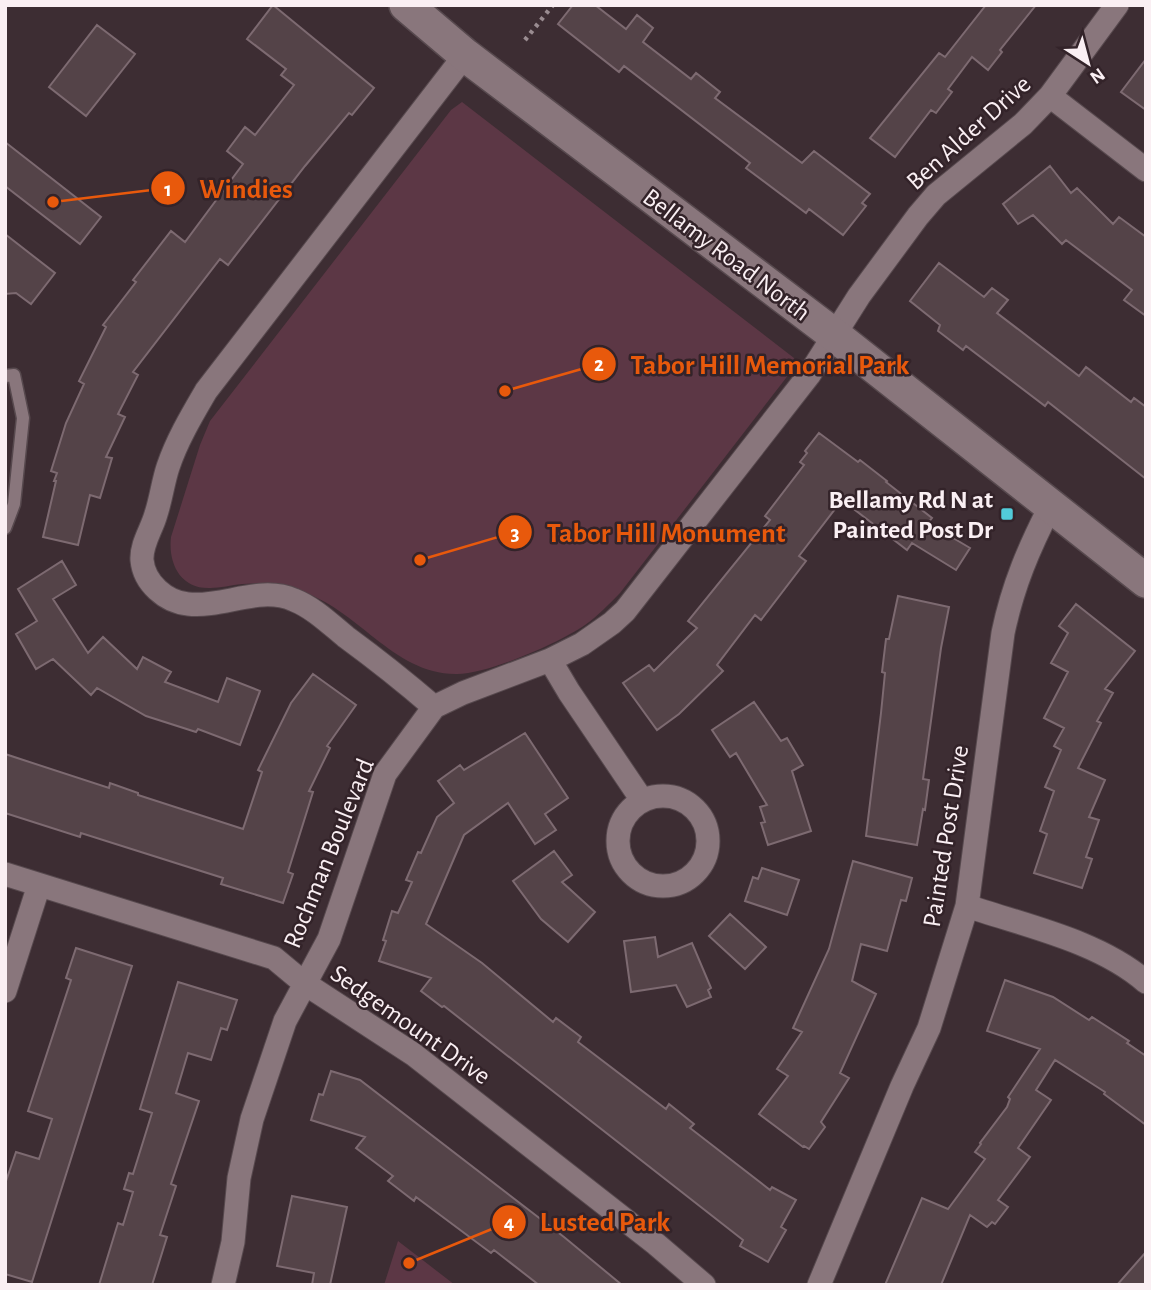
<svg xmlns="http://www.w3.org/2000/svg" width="1151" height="1290" viewBox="0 0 1151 1290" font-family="'Alegreya Sans',sans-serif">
<rect width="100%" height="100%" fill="#3d2d33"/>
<path fill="#5c3745" d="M 462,102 L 794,358 L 792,368 L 786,378 L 620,593 C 609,604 598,616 585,625 C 557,644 490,673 457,674 C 393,675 357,607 299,591 C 280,586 261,582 242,584 C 231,585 221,588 210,588 C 180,589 168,563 171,537 L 200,445 L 210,421 L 451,110 Z
M 398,1241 L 455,1285 L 384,1285 Z"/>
<path fill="#544348" stroke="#7d6a71" stroke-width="2" d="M 273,5 L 374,88 L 352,115 L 349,113 L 305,166 L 228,265 L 220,259 L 133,372 L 138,375 L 118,414 L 125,417 L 106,457 L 112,458 L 100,498 L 90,495 L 78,545 L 43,537 L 56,481 L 54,481 L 57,473 L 51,471 L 66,423 L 84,384 L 79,381 L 106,327 L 103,325 L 136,282 L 133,280 L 171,231 L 185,242 L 243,164 L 227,151 L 245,127 L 255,135 L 294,85 L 281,75 L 286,69 L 247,39 Z
M 573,5 L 595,5 L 626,29 L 637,15 L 653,28 L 643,42 L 691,79 L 696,73 L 720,92 L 715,98 L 802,163 L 814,151 L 870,194 L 862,203 L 866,206 L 843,235 L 809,209 L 806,213 L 746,168 L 750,163 L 624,66 L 619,72 L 558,24 Z
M 986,5 L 1036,5 L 1000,50 L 1002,52 L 988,70 L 972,57 L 948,89 L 952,92 L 936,113 L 931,110 L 895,157 L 870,138 L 939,53 L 945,57 Z
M 97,25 L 135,54 L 86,116 L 49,87 Z
M 1146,59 L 1146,110 L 1121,92 Z
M 5,142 L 101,217 L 80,244 L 5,186 Z
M 1050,166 L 1071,193 L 1077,188 L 1113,224 L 1119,217 L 1146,237 L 1146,316 L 1124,300 L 1132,290 L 1066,240 L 1062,244 L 1033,215 L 1018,224 L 1003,204 Z
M 5,234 L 55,273 L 31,304 L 16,293 L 5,294 Z
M 939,263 L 984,297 L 992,288 L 1008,300 L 997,313 L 1079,376 L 1086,367 L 1131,402 L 1134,398 L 1146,407 L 1146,479 L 1048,402 L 1045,406 L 966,346 L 963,350 L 938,331 L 940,325 L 910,301 Z
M 819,433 L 858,462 L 860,460 L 887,481 L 886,482 L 932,518 L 928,523 L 970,548 L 956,570 L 912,543 L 907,550 L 842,500 L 799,556 L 806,561 L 761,620 L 755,615 L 717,665 L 723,671 L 679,714 L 657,730 L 623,683 L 649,665 L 654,671 L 697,628 L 688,621 L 770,520 L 765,516 L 804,465 L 800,462 L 807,453 L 805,451 Z
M 62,561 L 76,585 L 53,599 L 88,653 L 103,637 L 137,669 L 143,657 L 171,672 L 165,682 L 218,702 L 227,678 L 260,691 L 240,745 L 198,729 L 196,732 L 146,716 L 97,688 L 91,695 L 53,659 L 36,669 L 16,634 L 37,621 L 18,589 Z
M 898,596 L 949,607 L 941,648 L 923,779 L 929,780 L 925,810 L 923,809 L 917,845 L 866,836 L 881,713 L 885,673 L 882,672 L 886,639 L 889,639 Z
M 1076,604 L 1135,651 L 1105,689 L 1113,693 L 1097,721 L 1101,723 L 1078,768 L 1105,780 L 1089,817 L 1099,820 L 1086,857 L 1092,859 L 1082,888 L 1034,873 L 1047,834 L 1040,831 L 1054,791 L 1045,787 L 1061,750 L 1054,746 L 1064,728 L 1044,718 L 1068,672 L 1051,663 L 1068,633 L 1059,626 Z
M 313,674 L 356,705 L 327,746 L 330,748 L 309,791 L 313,792 L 288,872 L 293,874 L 283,903 L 221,884 L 223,878 L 81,833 L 80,837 L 5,813 L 5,754 L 109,788 L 110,783 L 138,793 L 138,795 L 243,829 L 262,772 L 258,770 L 291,703 Z
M 754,702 L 781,741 L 787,738 L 803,765 L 792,771 L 811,831 L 768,845 L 761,823 L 765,822 L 760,807 L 767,805 L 736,753 L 730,757 L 712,730 Z
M 525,733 L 568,798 L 545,814 L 556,830 L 535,844 L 508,803 L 464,835 L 426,924 L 482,963 L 553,1022 L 556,1018 L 581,1037 L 578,1042 L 666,1109 L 669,1104 L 694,1124 L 690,1128 L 770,1190 L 772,1187 L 796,1200 L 781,1227 L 786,1230 L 768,1262 L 740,1246 L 743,1240 L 444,1006 L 442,1007 L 421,991 L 431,978 L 379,961 L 386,941 L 383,940 L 392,911 L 398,913 L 412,882 L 406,880 L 418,852 L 421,853 L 437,817 L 454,803 L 438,781 L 460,765 L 464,770 Z
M 554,851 L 572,875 L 562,882 L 595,912 L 568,942 L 541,919 L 513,881 Z
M 853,861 L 912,878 L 906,901 L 901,900 L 887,951 L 861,944 L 852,981 L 876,994 L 840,1073 L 849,1078 L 821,1122 L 825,1127 L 809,1149 L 804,1146 L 803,1147 L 759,1114 L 788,1076 L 777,1069 L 802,1032 L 793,1028 L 829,949 Z
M 762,868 L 799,880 L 787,915 L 745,901 L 753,877 L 758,879 Z
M 730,914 L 766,947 L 745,969 L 709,936 Z
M 655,937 L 658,957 L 692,943 L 711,988 L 708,990 L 711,997 L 687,1007 L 676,985 L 631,992 L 624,941 Z
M 76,948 L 132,966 L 32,1282 L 5,1274 L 5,1184 L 16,1152 L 39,1159 L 52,1119 L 28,1111 L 71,980 L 66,978 Z
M 1005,980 L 1053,997 L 1089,1020 L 1092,1017 L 1129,1041 L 1127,1043 L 1146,1056 L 1146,1125 L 1104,1094 L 1105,1092 L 1055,1060 L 1036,1090 L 1051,1100 L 1018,1148 L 1030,1157 L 998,1200 L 1008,1207 L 995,1224 L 992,1222 L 987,1227 L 970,1215 L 941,1285 L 885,1285 L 922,1198 L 948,1209 L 985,1159 L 975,1152 L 981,1144 L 980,1143 L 1007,1107 L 1010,1099 L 1008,1097 L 1040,1049 L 987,1031 Z
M 178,982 L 237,1000 L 227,1030 L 221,1028 L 211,1060 L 188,1053 L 176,1093 L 199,1101 L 171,1184 L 176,1186 L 160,1235 L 167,1237 L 152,1285 L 99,1285 L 118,1223 L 123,1225 L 133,1192 L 124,1189 L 129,1173 L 133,1174 L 152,1113 L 140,1109 Z
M 331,1071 L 360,1080 L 564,1237 L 622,1285 L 539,1285 L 494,1250 L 491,1253 L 416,1197 L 414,1201 L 388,1181 L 393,1176 L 356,1148 L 365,1137 L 311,1120 L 319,1094 L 323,1095 Z
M 292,1196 L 347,1207 L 330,1285 L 312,1285 L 314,1273 L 277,1266 Z
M 1146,1252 L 1146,1285 L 1117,1285 Z"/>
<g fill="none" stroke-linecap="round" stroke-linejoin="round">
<defs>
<path id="lane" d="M 5,376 L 14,375 L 23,418 L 14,504 L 5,528"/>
<path id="street" d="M 1050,96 L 1146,170
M 550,660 L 569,692 L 642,800
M 434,707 C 405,682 376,659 346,637 C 330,624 314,608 294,600 C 260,585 223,608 188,604 C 166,602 144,583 142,560 C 141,544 152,529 156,514 C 161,499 163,482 168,467 C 177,440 192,415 206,391 L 465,55
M618 841a45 45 0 1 1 90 0a45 45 0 1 1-90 0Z
M 5,874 L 274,958 L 304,983 L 413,1054 L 656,1244 L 704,1285
M 967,906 C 1026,926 1099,941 1146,982
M 5,991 L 39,885
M 223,1285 L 233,1242 L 239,1178 L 252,1119 L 285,1021 L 329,939 L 385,774 L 434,707 L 463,693 L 550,660 L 582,644 L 612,623 L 625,611 L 809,375 L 859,296 L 918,216 L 936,195 L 1023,124 L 1050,96 L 1117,5
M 819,1285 L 902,1086 L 929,1028 L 967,906 L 1003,633 C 1013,585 1029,548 1051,505"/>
<path id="secondary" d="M 406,5 L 465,55 L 833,334 L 1146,581"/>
</defs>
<use href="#lane" stroke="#57494e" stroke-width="15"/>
<use href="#street" stroke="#57494e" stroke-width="25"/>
<use href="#secondary" stroke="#57494e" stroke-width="36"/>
<path stroke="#9a8c91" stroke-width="4.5" stroke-dasharray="3.5 5" stroke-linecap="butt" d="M 525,40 L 553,5"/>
<use href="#lane" stroke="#89767c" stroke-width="12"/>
<use href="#street" stroke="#89767c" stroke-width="23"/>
<use href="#secondary" stroke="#89767c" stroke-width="33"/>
</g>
<rect fill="#52cbd9" stroke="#332329" stroke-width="2.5" x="1000" y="507" width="14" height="14" rx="3.5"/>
<g text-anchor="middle" stroke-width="5" stroke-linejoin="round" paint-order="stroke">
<g font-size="26" fill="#faeff3" stroke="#332329">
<text transform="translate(968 132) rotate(-42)" y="9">Ben Alder Drive</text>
<text transform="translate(727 254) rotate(37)" y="9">Bellamy Road North</text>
<text transform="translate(945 836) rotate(-81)" y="9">Painted Post Drive</text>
<text transform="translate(328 853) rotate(-68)" y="9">Rochman Boulevard</text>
<text transform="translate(411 1024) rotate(35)" y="9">Sedgemount Drive</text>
</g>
<g font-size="26" font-weight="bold" fill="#faeff3" stroke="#332329" text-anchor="end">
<text x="993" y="508">Bellamy Rd N at<tspan x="993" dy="30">Painted Post Dr</tspan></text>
</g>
</g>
<path fill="none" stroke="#e8590c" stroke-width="2.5" d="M53 202L168 188M505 391L599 364M420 560L515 532M409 1263L509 1222"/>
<g fill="#e8590c" stroke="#332329" stroke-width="2.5">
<circle cx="53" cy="202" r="7"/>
<circle cx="505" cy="391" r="7"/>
<circle cx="420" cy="560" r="7"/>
<circle cx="409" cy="1263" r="7"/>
<circle cx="168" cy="188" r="18"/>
<circle cx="599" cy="364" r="18"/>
<circle cx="515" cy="532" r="18"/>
<circle cx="509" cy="1222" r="18"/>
</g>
<g font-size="21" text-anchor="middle" font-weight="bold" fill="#fff">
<text x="168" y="196">1</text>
<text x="599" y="371">2</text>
<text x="515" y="540">3</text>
<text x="509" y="1229">4</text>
</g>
<g font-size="28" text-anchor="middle" font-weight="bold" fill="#e8590c" stroke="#332329" stroke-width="5" stroke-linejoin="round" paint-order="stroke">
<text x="246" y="198">Windies</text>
<text x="770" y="374">Tabor Hill Memorial Park</text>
<text x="666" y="542">Tabor Hill Monument</text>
<text x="605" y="1231">Lusted Park</text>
</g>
<rect width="1151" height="1290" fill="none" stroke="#faeff3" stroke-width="14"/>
<g transform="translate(1088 63) rotate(144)" stroke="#332329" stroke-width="5" paint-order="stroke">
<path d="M0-5L12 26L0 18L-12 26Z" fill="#faeff3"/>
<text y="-10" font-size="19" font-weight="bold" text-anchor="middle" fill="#faeff3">N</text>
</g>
</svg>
